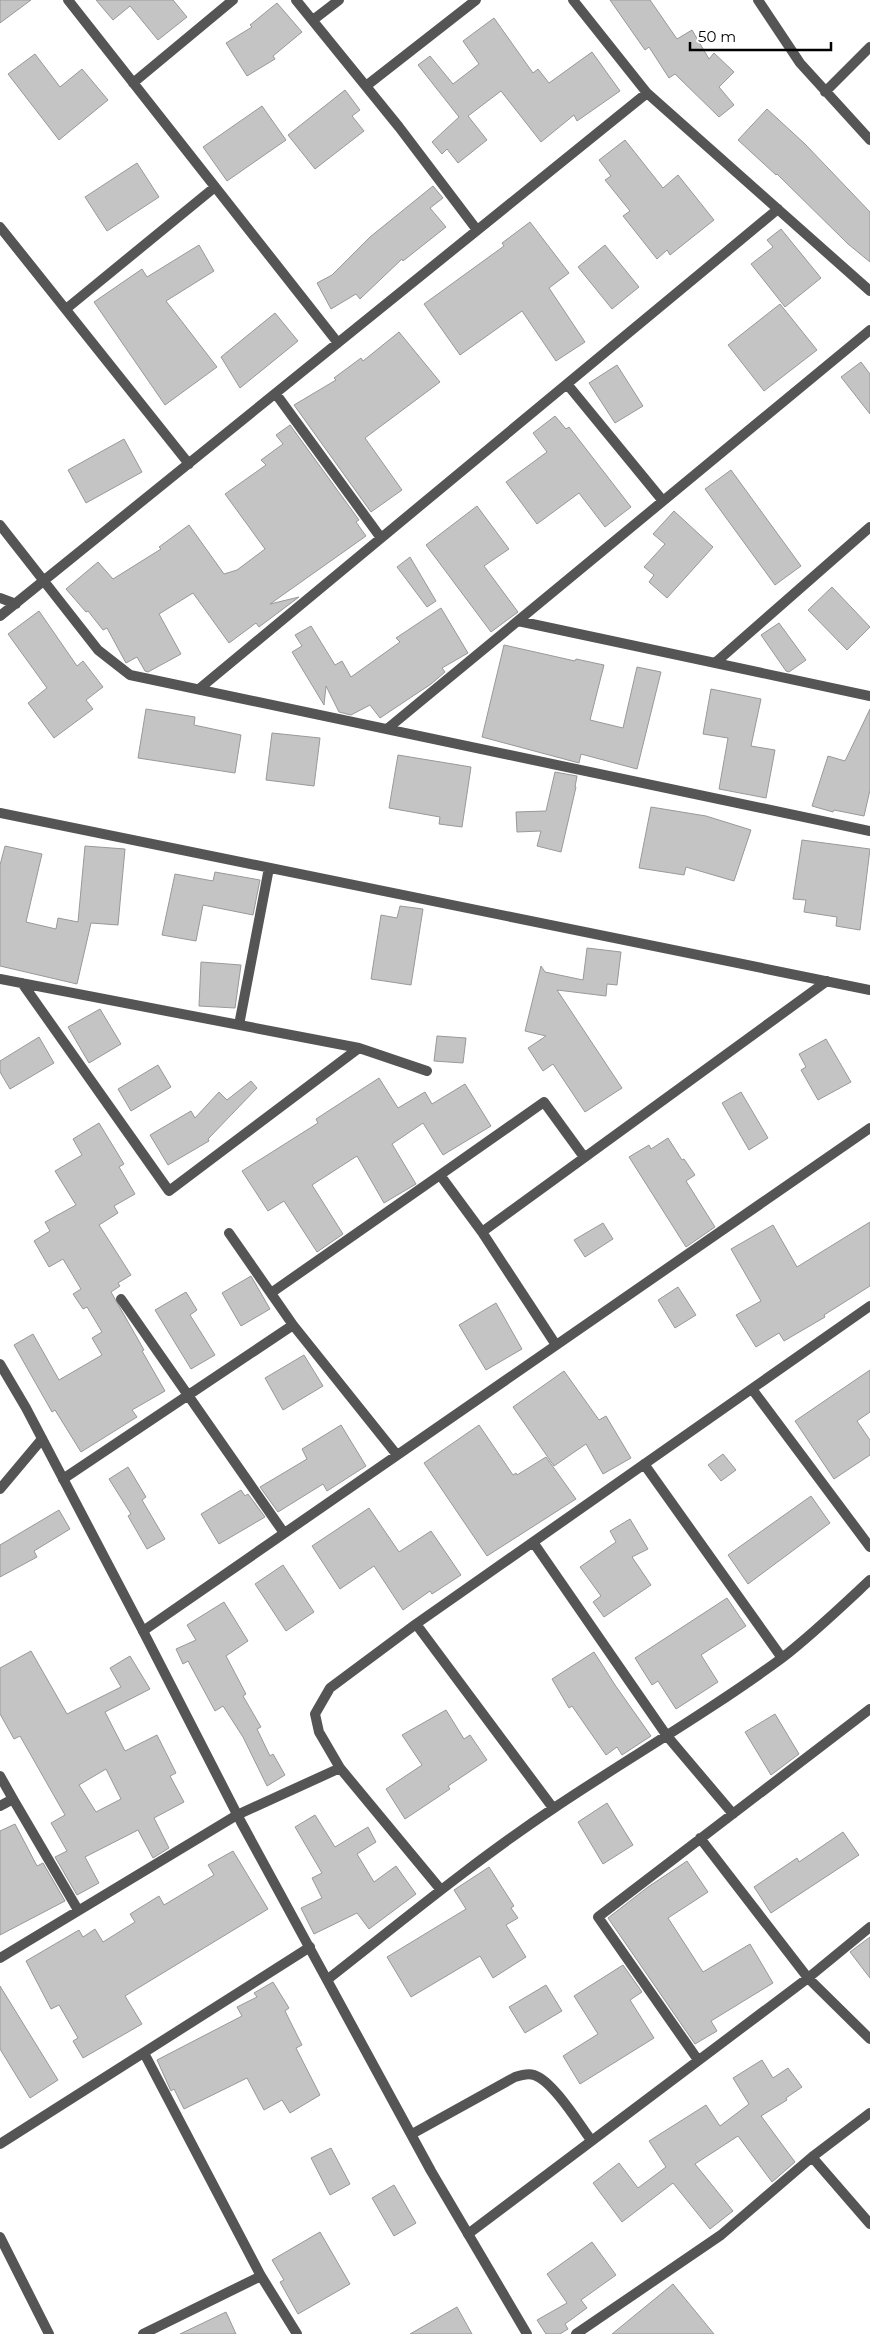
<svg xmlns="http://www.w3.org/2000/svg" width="870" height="2334" viewBox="0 0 870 2334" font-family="Montserrat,sans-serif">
<rect width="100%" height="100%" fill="#fff"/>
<path fill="#c4c4c4" stroke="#999" fill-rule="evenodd" d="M 0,0 L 31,0 L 0,23 Z
M 96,0 L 173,0 L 187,17 L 158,40 L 130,6 L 113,20 Z
M 610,0 L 650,0 L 677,39 L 692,30 L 709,59 L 714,53 L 734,72 L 719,87 L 734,105 L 719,117 L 675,74 L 669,78 L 649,47 L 645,50 Z
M 277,3 L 302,32 L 273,56 L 275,59 L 247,76 L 226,43 L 252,27 L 250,25 Z
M 494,18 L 533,73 L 538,69 L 549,83 L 592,52 L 620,91 L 577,121 L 574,115 L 541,142 L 501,91 L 468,116 L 487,140 L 458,163 L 447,149 L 442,154 L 432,142 L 459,117 L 418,65 L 430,56 L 453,84 L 479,64 L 463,41 Z
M 35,54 L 60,87 L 82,69 L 108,100 L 59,140 L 8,74 Z
M 345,90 L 360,110 L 352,116 L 364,131 L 315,169 L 288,135 Z
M 262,106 L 286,140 L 227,181 L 203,147 Z
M 767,109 L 805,144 L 870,212 L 870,262 L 848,244 L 777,174 L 776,175 L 738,140 Z
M 625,140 L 663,188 L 678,175 L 714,220 L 670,255 L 667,250 L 657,259 L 623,216 L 630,211 L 605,180 L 611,176 L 599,160 Z
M 137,163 L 159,197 L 107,231 L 85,197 Z
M 433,186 L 443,198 L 430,208 L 446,227 L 403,261 L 402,259 L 360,299 L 356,294 L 331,309 L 317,283 L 332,275 L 370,237 Z
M 530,222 L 569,273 L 549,288 L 585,342 L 556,361 L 522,311 L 460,355 L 424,304 L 504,246 L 502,243 Z
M 781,229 L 821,278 L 785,307 L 751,264 L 773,247 L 767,240 Z
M 199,245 L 214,271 L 166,301 L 217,367 L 165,405 L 94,302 L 142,269 L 147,277 Z
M 605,245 L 639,287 L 612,309 L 578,267 Z
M 780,304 L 817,350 L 764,391 L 728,345 Z
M 275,313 L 298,341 L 240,388 L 221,357 Z
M 399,332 L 440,382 L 365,438 L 402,490 L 371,512 L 294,405 L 336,380 L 334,378 L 361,358 L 363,361 Z
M 861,362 L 870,374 L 870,414 L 841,377 Z
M 617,365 L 643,406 L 615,423 L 589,383 Z
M 555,416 L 566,429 L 569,427 L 631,507 L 605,527 L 579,493 L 537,524 L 506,482 L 547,452 L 533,433 Z
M 290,425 L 359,520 L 356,522 L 366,536 L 270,604 L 299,597 L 259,627 L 256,623 L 229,643 L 193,593 L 159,614 L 181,654 L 148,672 L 145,671 L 137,657 L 126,663 L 107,628 L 103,630 L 88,611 L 86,612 L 66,589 L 98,562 L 113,579 L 161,549 L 159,547 L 189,525 L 224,574 L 237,570 L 265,549 L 225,494 L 266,465 L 261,460 L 283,444 L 276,435 Z
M 124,439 L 142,472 L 86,503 L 68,470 Z
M 731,470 L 801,566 L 775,585 L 705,489 Z
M 477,506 L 509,549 L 484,566 L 518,612 L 491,632 L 426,545 Z
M 674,511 L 713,547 L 667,598 L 649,582 L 654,575 L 644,567 L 665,544 L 653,534 Z
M 410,557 L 436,601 L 427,607 L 397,567 Z
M 832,587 L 870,627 L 847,650 L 808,610 Z
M 441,608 L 468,653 L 442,668 L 445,672 L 431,684 L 380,718 L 370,705 L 351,715 L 339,712 L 326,686 L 324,705 L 292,652 L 302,646 L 295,635 L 311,626 L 335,665 L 342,661 L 351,677 L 400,642 L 396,638 Z
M 39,611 L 77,666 L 83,661 L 103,687 L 86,700 L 93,709 L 54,738 L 28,703 L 47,688 L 8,634 Z
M 779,623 L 806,660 L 789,672 L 786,671 L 761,635 Z
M 504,645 L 575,661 L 576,659 L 604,665 L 590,720 L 623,728 L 637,667 L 661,672 L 637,769 L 581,754 L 579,763 L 482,737 Z
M 711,689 L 761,699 L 751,746 L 775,750 L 766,798 L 719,789 L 728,738 L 703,734 Z
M 146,709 L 195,717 L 194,725 L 241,735 L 235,773 L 138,758 Z
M 870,709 L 870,790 L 864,816 L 834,810 L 833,812 L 812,806 L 828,756 L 845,761 Z
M 272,733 L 320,738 L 314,786 L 266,780 Z
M 398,755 L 471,767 L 462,827 L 439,824 L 440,817 L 389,808 Z
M 555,772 L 577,776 L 575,787 L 576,787 L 561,852 L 537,846 L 541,831 L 517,832 L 516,812 L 546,811 Z
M 651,807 L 706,816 L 751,830 L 734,881 L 686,867 L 684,875 L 639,868 Z
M 802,840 L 870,849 L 860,930 L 836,926 L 837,917 L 804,912 L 806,900 L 793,899 Z
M 5,846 L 42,854 L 26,922 L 56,929 L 58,918 L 78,922 L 85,846 L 125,849 L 118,925 L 91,923 L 77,984 L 0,966 L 0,865 Z
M 215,872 L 260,880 L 253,915 L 203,905 L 196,941 L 162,935 L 175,874 L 213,881 Z
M 400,906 L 423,909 L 411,985 L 371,979 L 381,915 L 397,918 Z
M 587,948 L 621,952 L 617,985 L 607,984 L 606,996 L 557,990 L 622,1088 L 585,1112 L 553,1064 L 543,1071 L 528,1048 L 546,1036 L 525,1031 L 541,966 L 545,972 L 583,980 Z
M 201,962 L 241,965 L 235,1008 L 199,1006 Z
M 100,1009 L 121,1044 L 89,1063 L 68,1027 Z
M 437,1036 L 466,1038 L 463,1063 L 434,1061 Z
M 39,1037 L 54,1063 L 10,1089 L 0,1072 L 0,1061 Z
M 826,1039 L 851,1082 L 818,1100 L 801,1070 L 806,1067 L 799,1054 Z
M 158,1065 L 171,1087 L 131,1111 L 118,1089 Z
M 379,1078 L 398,1108 L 425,1092 L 432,1104 L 465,1084 L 491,1126 L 443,1155 L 423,1123 L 392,1144 L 416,1184 L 384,1203 L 357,1156 L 312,1185 L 343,1234 L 317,1252 L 284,1201 L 268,1211 L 242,1171 L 318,1123 L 316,1119 Z
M 251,1081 L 257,1088 L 208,1139 L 209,1141 L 168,1165 L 150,1135 L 191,1111 L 195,1118 L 219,1092 L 227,1100 Z
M 741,1092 L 768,1138 L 749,1150 L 722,1103 Z
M 99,1123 L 124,1164 L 119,1167 L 135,1194 L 114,1206 L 118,1213 L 99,1225 L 131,1275 L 118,1283 L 120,1286 L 111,1292 L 144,1350 L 142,1351 L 165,1391 L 132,1410 L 137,1417 L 81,1452 L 55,1410 L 52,1412 L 14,1345 L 33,1334 L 59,1380 L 102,1355 L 92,1338 L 102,1332 L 87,1307 L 83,1309 L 73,1294 L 81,1289 L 63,1259 L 49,1267 L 34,1241 L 50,1231 L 45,1222 L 76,1205 L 55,1171 L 82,1155 L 73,1139 Z
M 668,1138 L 682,1160 L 684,1159 L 695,1175 L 686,1181 L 715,1227 L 686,1247 L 629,1157 L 649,1145 L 651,1149 Z
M 870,1222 L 870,1286 L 824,1315 L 825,1317 L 784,1341 L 779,1333 L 756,1347 L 736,1315 L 761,1301 L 731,1249 L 773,1225 L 797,1267 Z
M 603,1223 L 613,1239 L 585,1257 L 574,1240 Z
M 251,1276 L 270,1309 L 241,1326 L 222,1293 Z
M 678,1287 L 696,1315 L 675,1328 L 658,1300 Z
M 186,1292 L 197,1310 L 190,1315 L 215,1355 L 191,1369 L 155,1310 Z
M 496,1303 L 522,1349 L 486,1370 L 459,1325 Z
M 304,1355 L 323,1386 L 283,1410 L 265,1378 Z
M 870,1370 L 870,1412 L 857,1421 L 870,1440 L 870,1455 L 834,1479 L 795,1421 Z
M 564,1371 L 599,1420 L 606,1416 L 631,1458 L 603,1474 L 586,1444 L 554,1466 L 513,1407 Z
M 341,1425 L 366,1466 L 327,1491 L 323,1484 L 278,1512 L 260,1487 L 307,1459 L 302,1449 Z
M 479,1425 L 513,1475 L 516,1473 L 517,1475 L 546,1457 L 576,1499 L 487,1556 L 424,1463 Z
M 723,1454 L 736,1470 L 721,1481 L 708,1465 Z
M 128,1467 L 146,1497 L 142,1500 L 165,1539 L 147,1549 L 128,1516 L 131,1514 L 109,1479 Z
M 241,1490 L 245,1496 L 248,1494 L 265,1517 L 219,1544 L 201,1514 Z
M 811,1496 L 830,1523 L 748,1584 L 728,1555 Z
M 369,1508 L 399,1552 L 431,1531 L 461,1575 L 432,1594 L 430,1591 L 403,1610 L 374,1566 L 340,1589 L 312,1546 Z
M 59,1510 L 70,1529 L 34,1551 L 37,1557 L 0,1577 L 0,1545 Z
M 630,1519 L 648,1549 L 632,1557 L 651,1585 L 604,1617 L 593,1602 L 601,1596 L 580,1567 L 616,1542 L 610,1531 Z
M 283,1565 L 314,1612 L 286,1631 L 255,1584 Z
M 727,1598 L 746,1626 L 701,1655 L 718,1682 L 676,1709 L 658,1681 L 652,1685 L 635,1658 Z
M 224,1602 L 248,1641 L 226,1656 L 246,1694 L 243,1696 L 261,1727 L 257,1729 L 270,1756 L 273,1754 L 285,1775 L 267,1786 L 243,1737 L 223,1706 L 215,1711 L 188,1661 L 183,1664 L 176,1649 L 196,1640 L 187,1625 Z
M 31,1651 L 67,1714 L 121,1687 L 110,1668 L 130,1656 L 150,1689 L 105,1712 L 125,1751 L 157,1735 L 176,1773 L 170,1776 L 184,1802 L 154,1818 L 169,1848 L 153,1858 L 138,1830 L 85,1857 L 99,1883 L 77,1895 L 55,1857 L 67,1851 L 51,1823 L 65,1815 L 20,1736 L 14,1739 L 0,1714 L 0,1668 ZM 106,1769 L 121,1799 L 96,1812 L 79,1785 Z
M 594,1652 L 615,1685 L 651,1736 L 622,1755 L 617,1747 L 606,1755 L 572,1706 L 569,1708 L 552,1679 Z
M 446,1710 L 464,1739 L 470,1735 L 487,1760 L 448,1786 L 450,1789 L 405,1819 L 386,1789 L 422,1765 L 402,1735 Z
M 775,1714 L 799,1754 L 771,1775 L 745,1732 Z
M 607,1803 L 633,1845 L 603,1864 L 578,1822 Z
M 315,1815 L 335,1847 L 368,1827 L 376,1842 L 357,1854 L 374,1882 L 396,1866 L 416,1894 L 369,1929 L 357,1913 L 314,1934 L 301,1908 L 322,1898 L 312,1878 L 322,1873 L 295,1827 Z
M 15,1824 L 37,1866 L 43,1863 L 65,1901 L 0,1935 L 0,1831 Z
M 843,1832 L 859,1855 L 771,1913 L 754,1887 L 797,1858 L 799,1862 Z
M 233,1851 L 268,1909 L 125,1996 L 142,2024 L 83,2058 L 73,2041 L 78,2038 L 59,2005 L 51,2009 L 26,1961 L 79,1930 L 83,1937 L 95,1929 L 103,1942 L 135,1922 L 130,1914 L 159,1896 L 164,1905 L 214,1875 L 208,1865 Z
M 687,1861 L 708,1892 L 668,1918 L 703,1972 L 750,1944 L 773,1983 L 711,2021 L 717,2031 L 695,2044 L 608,1918 L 648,1887 Z
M 489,1867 L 514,1906 L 511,1908 L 518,1918 L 506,1925 L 526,1957 L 493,1978 L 480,1956 L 411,1997 L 387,1957 L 466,1909 L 454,1890 Z
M 870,1937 L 870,1978 L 850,1952 Z
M 623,1965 L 642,1992 L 630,2000 L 654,2038 L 580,2084 L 563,2056 L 598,2034 L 574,1996 Z
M 273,1982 L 289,2008 L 285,2011 L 302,2045 L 296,2048 L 320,2095 L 290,2113 L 282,2100 L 264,2110 L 247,2078 L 184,2109 L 174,2089 L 171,2091 L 157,2060 L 242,2016 L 237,2007 L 257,1997 L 254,1993 Z
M 546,1985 L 562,2011 L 525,2033 L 509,2007 Z
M 0,1986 L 58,2080 L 30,2098 L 0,2049 Z
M 762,2060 L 773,2078 L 788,2068 L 802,2087 L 786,2098 L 787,2100 L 761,2116 L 795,2162 L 772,2182 L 738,2136 L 695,2164 L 733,2211 L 710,2229 L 673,2183 L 622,2222 L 593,2183 L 619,2163 L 638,2188 L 666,2167 L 649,2141 L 706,2105 L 720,2126 L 749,2104 L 733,2078 Z
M 331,2148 L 350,2184 L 330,2195 L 311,2158 Z
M 394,2185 L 416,2223 L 394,2236 L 372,2198 Z
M 320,2232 L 350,2284 L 298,2314 L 280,2282 L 284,2280 L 272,2260 Z
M 592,2242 L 616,2275 L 581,2300 L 587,2308 L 565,2324 L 568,2329 L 560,2334 L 546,2334 L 537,2320 L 567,2303 L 547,2274 Z
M 673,2284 L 714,2334 L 612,2334 Z
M 457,2307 L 472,2334 L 410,2334 Z
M 226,2312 L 236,2334 L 180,2334 Z"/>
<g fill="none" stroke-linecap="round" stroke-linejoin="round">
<path stroke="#555" stroke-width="10" d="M 68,0 L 338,343
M 296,0 L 399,127 L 477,230
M 573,0 L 647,93
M 758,0 L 800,63 L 870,140
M 313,20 L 339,0
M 133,83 L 233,0
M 366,86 L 476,0
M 825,92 L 870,47
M 0,227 L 189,464
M 66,309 L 215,187
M 567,384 L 663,501
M 276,394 L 381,538
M 0,525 L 98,650 L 130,675 L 870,831
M 0,598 L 16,604
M 0,616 L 647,93 L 870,291
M 518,621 L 870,696
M 715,663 L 870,527
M 199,689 L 778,209
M 387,729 L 870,330
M 0,813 L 870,990
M 0,979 L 359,1048 L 169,1191 L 22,983
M 239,1025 L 269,868
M 359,1048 L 427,1071
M 440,1175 L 544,1102 L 584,1157
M 482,1232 L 827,981
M 271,1293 L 440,1175 L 482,1232 L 556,1345
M 121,1299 L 284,1533
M 293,1325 L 397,1455
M 752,1389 L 870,1547
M 644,1464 L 782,1658
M 63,1479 L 293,1325 L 229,1233
M 0,1489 L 42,1439
M 533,1542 L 667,1736 L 733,1814
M 416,1624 L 553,1808
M 143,1631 L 870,1128
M 340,1768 L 441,1890
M 0,1776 L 13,1799 L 0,1806
M 13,1799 L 78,1910
M 700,1838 L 808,1978 L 870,2039
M 0,1958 L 237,1815 L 340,1768 L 319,1732 L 315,1714 L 330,1688 L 416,1624 L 870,1306
M 328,1979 C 402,1921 476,1860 554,1808 C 630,1757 709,1712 782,1658 C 813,1634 841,1607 870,1580
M 698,2060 L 598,1917 L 870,1709
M 412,2134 L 515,2077 C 521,2075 528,2073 534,2075 C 553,2081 579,2124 591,2140
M 0,2144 L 310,1947
M 812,2157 L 870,2224
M 468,2234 L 808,1978 L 870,1927
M 0,2237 L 49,2334
M 261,2276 L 297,2334
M 143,2334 L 261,2276 L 144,2053
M 576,2334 L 721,2235 L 812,2157 L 870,2113"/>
<path stroke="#555" stroke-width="10" d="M 0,1364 L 26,1408 L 143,1631 L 241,1822 L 431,2171 L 527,2334"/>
</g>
<path d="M690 42v8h141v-8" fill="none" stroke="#000000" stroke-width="2.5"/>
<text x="698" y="42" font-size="15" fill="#000000" stroke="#ffffff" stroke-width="4" paint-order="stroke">50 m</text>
</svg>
